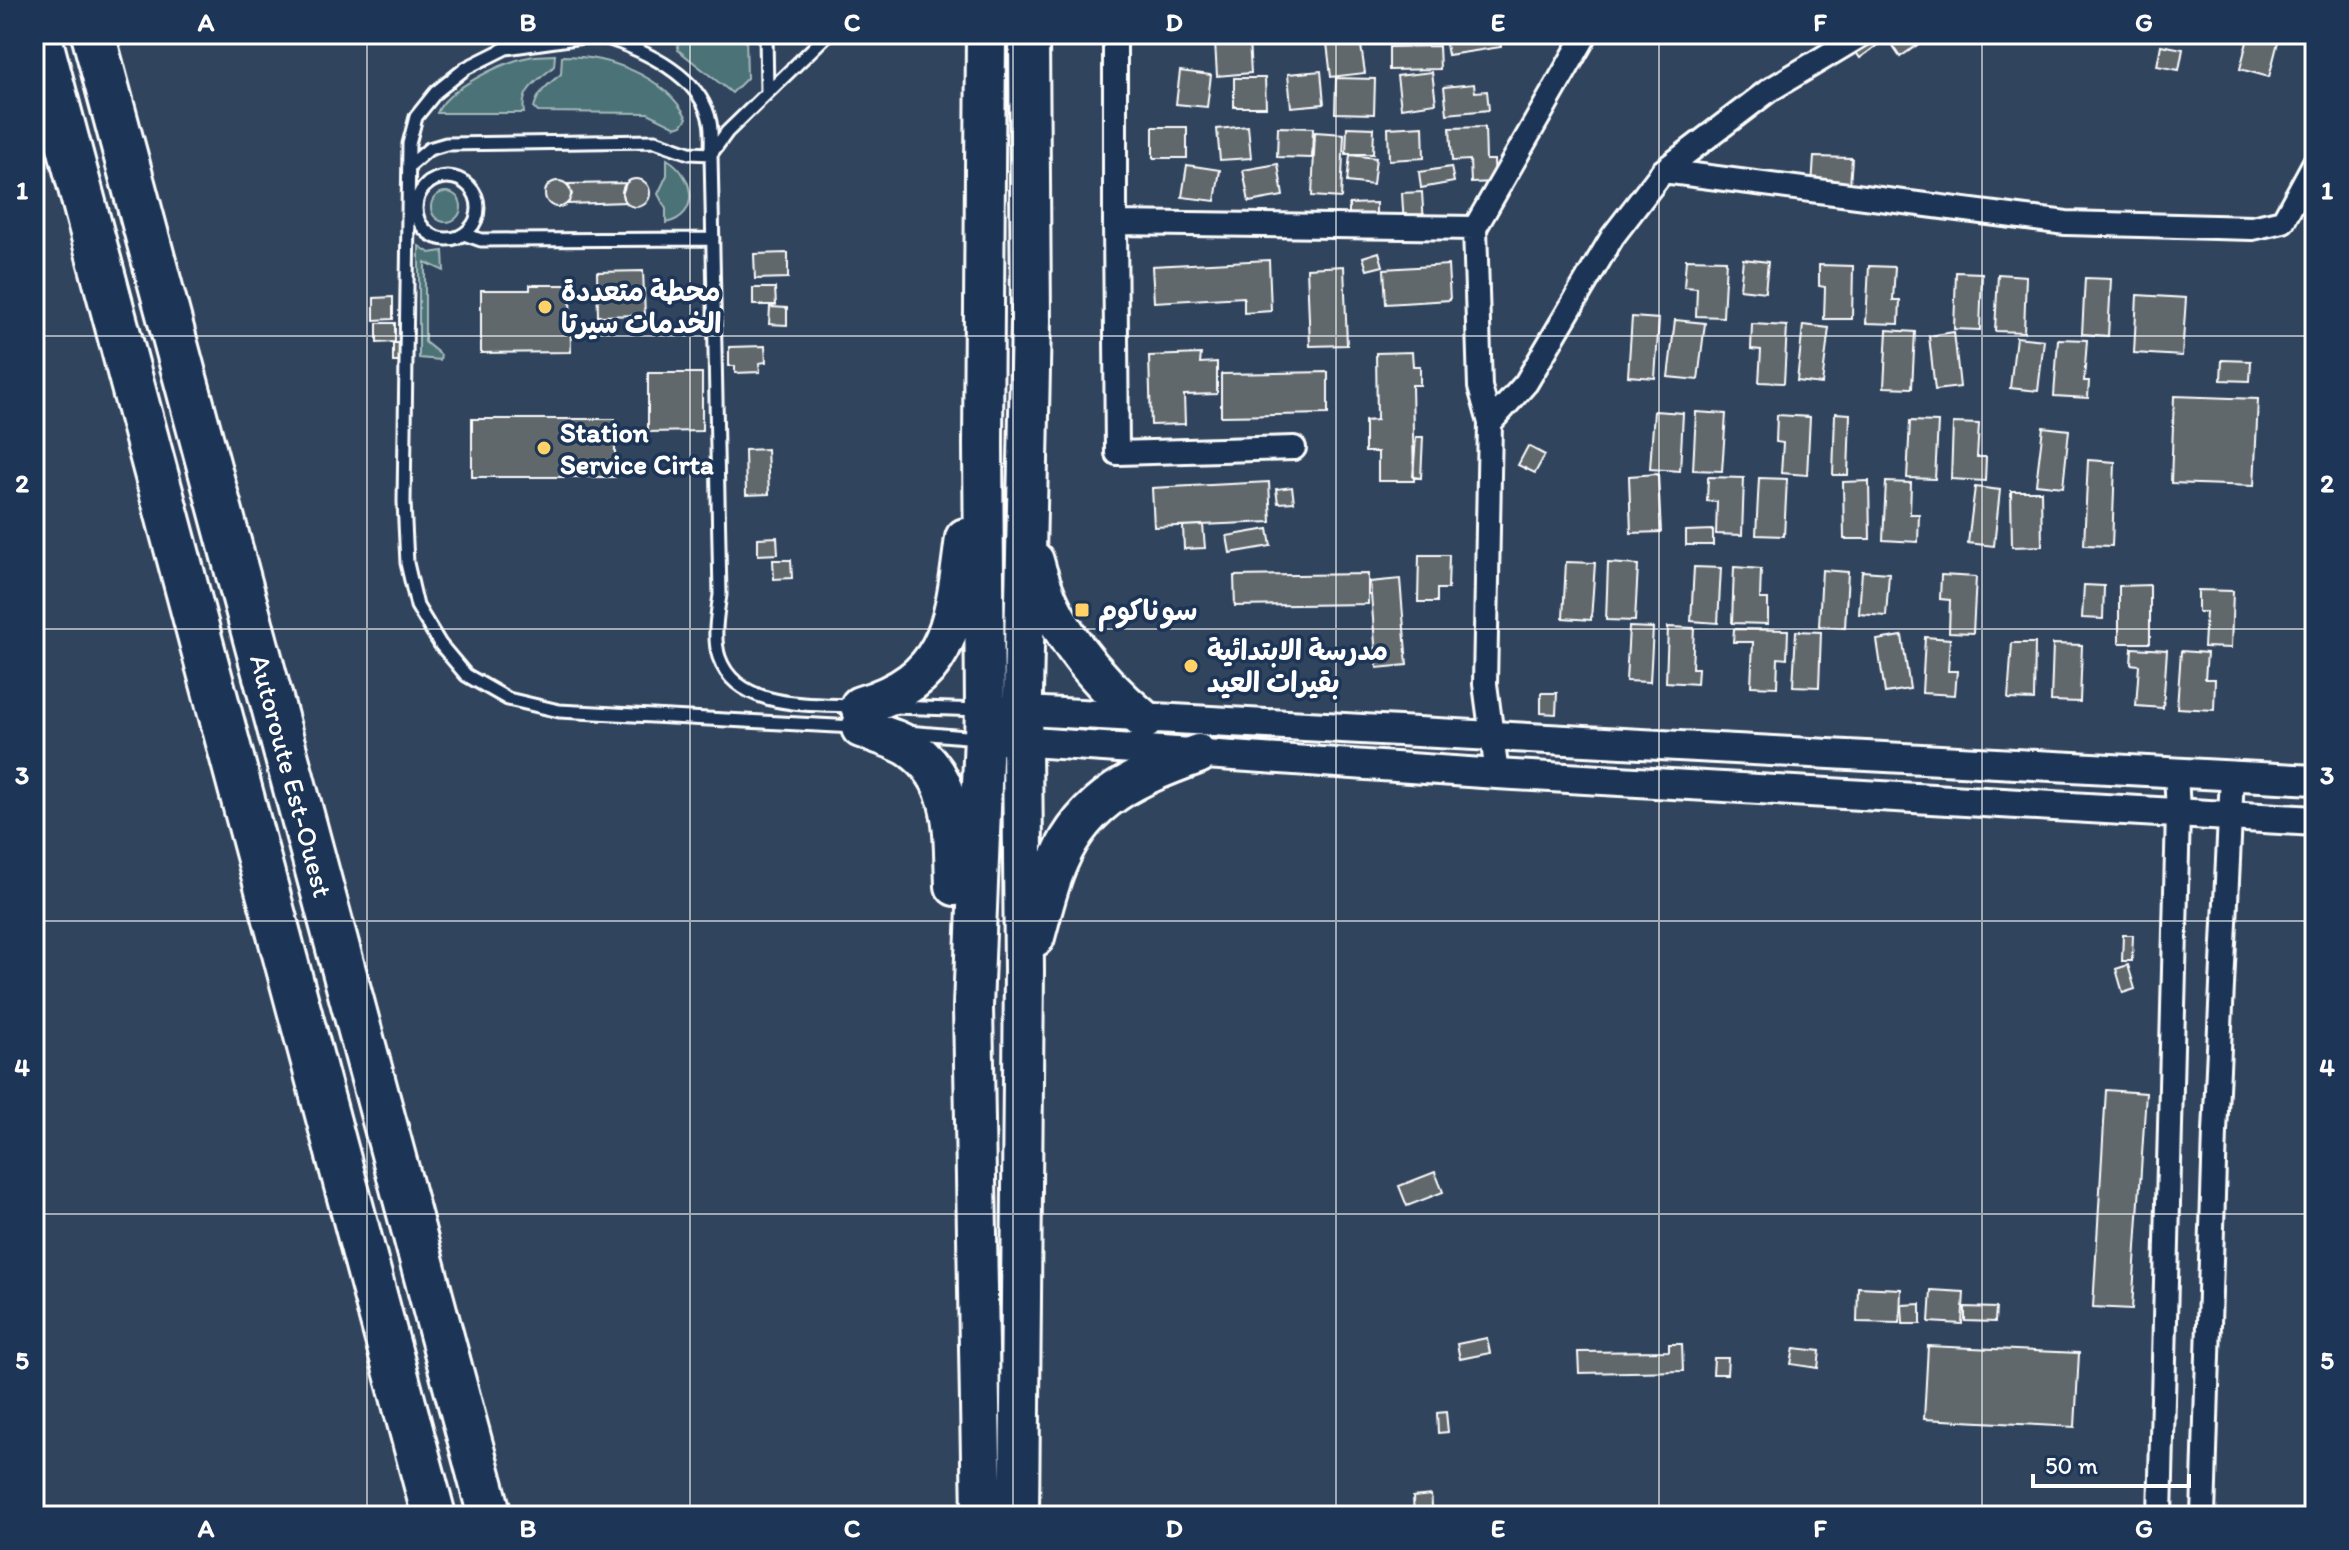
<svg xmlns="http://www.w3.org/2000/svg" width="2349" height="1550" viewBox="0 0 2349 1550" font-family="Itim,'Playpen Sans Arabic',sans-serif">
<rect width="100%" height="100%" fill="#31445d"/>
<filter id="ink" filterUnits="userSpaceOnUse"><feTurbulence type="fractalNoise" baseFrequency=".0125" numOctaves="2"/><feDisplacementMap in="SourceGraphic" scale="16" xChannelSelector="R" yChannelSelector="G"/><feConvolveMatrix kernelMatrix="1 2 1 2 8 2 1 2 1" color-interpolation-filters="sRGB"/></filter>
<g filter="url(#ink)">
<path fill="#4b7377" stroke="#a5b9bb" stroke-width="2" d="M 677,34 L 746,34 L 747,78 L 732,93 L 678,50 Z
M 555,55 L 554,66 C 539,81 520,88 524,113 L 437,113 C 446,89 503,62 529,57 C 537,55 546,56 555,55 Z
M 562,56 C 609,56 664,75 687,118 L 682,125 L 676,127 L 648,113 L 538,112 L 534,108 C 537,92 549,84 561,74 Z
M 667,159 C 694,175 702,215 666,223 L 666,209 L 658,194 L 667,175 Z
M431 207a15 15 0 1 1 30 0a15 15 0 1 1-30 0Z
M 419,246 L 430,253 L 443,251 L 444,271 L 425,262 L 425,342 L 441,355 L 440,360 L 419,358 Z"/>
<path fill="#60676c" stroke="#fff" stroke-width="2" d="M 1179,34 L 1211,34 L 1211,43 L 1179,43 Z
M 1290,34 L 1322,34 L 1323,40 L 1292,44 Z
M 1402,34 L 1434,34 L 1435,43 L 1403,44 Z
M 1444,34 L 1499,34 L 1501,47 L 1448,55 Z
M 1857,34 L 1933,34 L 1900,57 L 1887,38 L 1860,58 L 1848,41 Z
M 2249,34 L 2280,34 L 2269,77 L 2240,69 Z
M 1360,39 L 1365,73 L 1331,77 L 1327,43 Z
M 1249,40 L 1251,73 L 1217,76 L 1215,42 Z
M 2161,45 L 2183,49 L 2179,70 L 2157,66 Z
M 1439,46 L 1440,69 L 1389,70 L 1389,47 Z
M 1180,71 L 1211,75 L 1207,107 L 1176,104 Z
M 1321,71 L 1324,104 L 1291,107 L 1288,74 Z
M 1432,72 L 1436,103 L 1401,108 L 1397,76 Z
M 1234,78 L 1265,78 L 1266,107 L 1234,107 Z
M 1336,78 L 1375,79 L 1374,114 L 1335,113 Z
M 1474,84 L 1475,92 L 1487,91 L 1489,110 L 1447,114 L 1444,87 Z
M 1248,126 L 1251,158 L 1220,160 L 1217,129 Z
M 1423,126 L 1424,158 L 1389,160 L 1388,128 Z
M 1153,127 L 1187,127 L 1187,158 L 1153,158 Z
M 1278,127 L 1313,128 L 1312,158 L 1277,157 Z
M 1347,127 L 1374,128 L 1373,154 L 1346,154 Z
M 1485,127 L 1486,160 L 1494,160 L 1495,182 L 1471,183 L 1470,160 L 1452,161 L 1450,128 Z
M 1315,132 L 1344,134 L 1341,198 L 1312,196 Z
M 1350,155 L 1376,158 L 1373,185 L 1347,182 Z
M 1814,157 L 1852,158 L 1850,186 L 1812,185 Z
M 1278,164 L 1283,196 L 1249,202 L 1243,170 Z
M 1187,165 L 1220,170 L 1215,201 L 1182,197 Z
M 1451,167 L 1454,182 L 1421,188 L 1419,172 Z
M622 193a14 14 0 1 1 28 0a14 14 0 1 1-28 0Z
M545 194a13 13 0 1 1 26 0a13 13 0 1 1-26 0Z
M 626,183 L 622,195 L 626,202 L 568,204 L 572,194 L 567,184 Z
M 1422,192 L 1424,225 L 1404,226 L 1402,193 Z
M 1376,203 L 1376,219 L 1349,219 L 1349,204 Z
M 1379,252 L 1383,266 L 1367,270 L 1363,257 Z
M 788,253 L 788,278 L 755,279 L 754,254 Z
M 1686,259 L 1726,260 L 1723,317 L 1696,316 L 1697,288 L 1684,287 Z
M 1743,259 L 1768,262 L 1765,292 L 1740,289 Z
M 1269,260 L 1271,311 L 1244,313 L 1244,297 L 1154,302 L 1152,266 Z
M 1448,265 L 1450,300 L 1386,304 L 1384,269 Z
M 1819,265 L 1853,266 L 1852,319 L 1824,319 L 1825,287 L 1819,286 Z
M 1344,266 L 1347,345 L 1310,346 L 1307,268 Z
M 1869,266 L 1895,267 L 1893,300 L 1900,300 L 1899,324 L 1866,323 Z
M 643,271 L 645,315 L 598,316 L 597,272 Z
M 1956,272 L 1982,273 L 1980,330 L 1954,329 Z
M 1998,274 L 2026,276 L 2024,332 L 1995,331 Z
M 2085,278 L 2111,279 L 2108,336 L 2082,334 Z
M 530,285 L 570,285 L 571,352 L 481,353 L 481,290 L 530,290 Z
M 753,288 L 775,288 L 776,305 L 753,305 Z
M 2137,295 L 2186,298 L 2182,356 L 2134,353 Z
M 393,297 L 393,319 L 374,320 L 374,298 Z
M 770,307 L 787,308 L 787,325 L 769,324 Z
M 1632,317 L 1659,319 L 1655,378 L 1628,376 Z
M 1675,320 L 1705,323 L 1698,380 L 1668,377 Z
M 377,323 L 395,323 L 395,342 L 377,343 Z
M 1752,324 L 1787,326 L 1784,383 L 1759,382 L 1761,350 L 1751,349 Z
M 1803,325 L 1829,328 L 1822,384 L 1797,381 Z
M 1887,330 L 1915,332 L 1912,388 L 1884,387 Z
M 1954,332 L 1960,387 L 1935,390 L 1929,336 Z
M 2016,337 L 2044,340 L 2038,391 L 2010,388 Z
M 2058,339 L 2087,340 L 2084,381 L 2089,381 L 2088,398 L 2054,396 Z
M 393,343 L 413,343 L 413,362 L 393,362 Z
M 765,346 L 766,362 L 759,363 L 760,372 L 735,373 L 735,366 L 729,366 L 729,347 Z
M 1412,352 L 1413,366 L 1420,366 L 1420,385 L 1412,385 L 1414,481 L 1378,481 L 1378,452 L 1365,452 L 1365,421 L 1377,420 L 1376,353 Z
M 1201,354 L 1200,363 L 1217,362 L 1217,394 L 1184,395 L 1185,424 L 1151,425 L 1149,356 Z
M 2222,360 L 2251,361 L 2250,381 L 2221,380 Z
M 1328,372 L 1328,414 L 1221,416 L 1221,374 Z
M 648,373 L 702,373 L 702,431 L 648,432 Z
M 2174,396 L 2258,399 L 2254,486 L 2171,483 Z
M 1654,411 L 1683,413 L 1680,471 L 1650,469 Z
M 1696,412 L 1726,414 L 1722,471 L 1693,470 Z
M 1835,413 L 1850,414 L 1848,475 L 1833,475 Z
M 1777,415 L 1810,417 L 1807,475 L 1781,473 L 1783,443 L 1776,442 Z
M 472,419 L 615,419 L 615,477 L 472,477 Z
M 1910,421 L 1938,422 L 1935,479 L 1907,478 Z
M 1953,423 L 1979,424 L 1977,457 L 1986,457 L 1985,481 L 1951,479 Z
M 2043,427 L 2069,430 L 2063,487 L 2036,484 Z
M 1416,437 L 1423,437 L 1421,478 L 1413,477 Z
M 1528,446 L 1545,455 L 1535,473 L 1518,465 Z
M 767,449 L 769,494 L 746,495 L 745,450 Z
M 2088,460 L 2115,462 L 2112,546 L 2084,545 Z
M 1658,474 L 1661,532 L 1631,533 L 1629,476 Z
M 1708,477 L 1744,478 L 1742,535 L 1716,534 L 1717,502 L 1707,501 Z
M 1759,478 L 1787,479 L 1784,536 L 1756,535 Z
M 1869,481 L 1870,539 L 1844,539 L 1843,482 Z
M 1269,482 L 1271,522 L 1154,527 L 1152,488 Z
M 1886,482 L 1911,483 L 1910,514 L 1919,514 L 1918,542 L 1883,540 Z
M 1292,487 L 1294,502 L 1278,503 L 1276,489 Z
M 1975,487 L 2000,490 L 1994,546 L 1968,543 Z
M 2011,491 L 2041,491 L 2042,546 L 2012,547 Z
M 1203,525 L 1205,548 L 1184,549 L 1183,526 Z
M 1268,529 L 1271,546 L 1230,553 L 1227,536 Z
M 1713,530 L 1713,545 L 1686,545 L 1686,531 Z
M 777,537 L 778,554 L 758,555 L 758,538 Z
M 1419,555 L 1449,555 L 1448,589 L 1437,589 L 1437,602 L 1418,602 Z
M 773,560 L 791,560 L 792,578 L 774,579 Z
M 1566,562 L 1595,563 L 1591,620 L 1563,618 Z
M 1608,563 L 1638,565 L 1635,621 L 1606,620 Z
M 1694,567 L 1721,568 L 1718,623 L 1691,621 Z
M 1734,567 L 1761,569 L 1760,599 L 1768,599 L 1768,624 L 1732,623 Z
M 1822,570 L 1848,572 L 1845,628 L 1819,626 Z
M 1862,571 L 1889,573 L 1886,616 L 1859,614 Z
M 1368,574 L 1368,604 L 1235,606 L 1234,576 Z
M 1941,575 L 1976,577 L 1973,633 L 1949,632 L 1950,600 L 1940,599 Z
M 1400,579 L 1407,665 L 1377,668 L 1370,582 Z
M 2084,585 L 2104,586 L 2103,619 L 2082,618 Z
M 2150,585 L 2150,643 L 2119,643 L 2119,586 Z
M 2198,590 L 2233,591 L 2231,648 L 2204,647 L 2206,612 L 2198,612 Z
M 1629,627 L 1653,628 L 1650,682 L 1626,681 Z
M 1668,627 L 1694,628 L 1692,668 L 1698,668 L 1697,684 L 1666,682 Z
M 1734,629 L 1788,630 L 1787,659 L 1778,658 L 1777,687 L 1751,686 L 1753,642 L 1733,642 Z
M 1796,631 L 1821,632 L 1819,687 L 1793,686 Z
M 1902,636 L 1910,689 L 1885,693 L 1877,640 Z
M 1925,637 L 1950,639 L 1948,671 L 1957,671 L 1955,695 L 1922,693 Z
M 2012,643 L 2035,643 L 2034,700 L 2008,699 Z
M 2053,644 L 2082,645 L 2080,702 L 2051,701 Z
M 2132,648 L 2167,650 L 2163,708 L 2136,706 L 2139,665 L 2131,664 Z
M 2181,651 L 2207,653 L 2205,679 L 2215,679 L 2214,710 L 2177,708 Z
M 1541,693 L 1557,693 L 1556,714 L 1541,713 Z
M 2123,935 L 2133,935 L 2132,961 L 2122,961 Z
M 2128,965 L 2135,989 L 2123,993 L 2116,969 Z
M 2106,1090 L 2146,1093 L 2132,1309 L 2093,1307 Z
M 1435,1172 L 1443,1192 L 1407,1206 L 1399,1186 Z
M 1858,1287 L 1901,1289 L 1900,1323 L 1857,1322 Z
M 1931,1290 L 1964,1292 L 1962,1324 L 1929,1322 Z
M 1921,1304 L 1921,1324 L 1903,1324 L 1902,1305 Z
M 1965,1307 L 1996,1308 L 1995,1322 L 1965,1321 Z
M 1487,1338 L 1490,1353 L 1460,1359 L 1457,1344 Z
M 1669,1344 L 1682,1344 L 1683,1371 L 1579,1373 L 1578,1352 L 1669,1351 Z
M 1928,1346 L 2079,1353 L 2075,1427 L 1924,1419 Z
M 1794,1348 L 1820,1351 L 1818,1368 L 1791,1364 Z
M 1714,1358 L 1728,1358 L 1727,1374 L 1713,1374 Z
M 1446,1412 L 1448,1432 L 1438,1433 L 1437,1413 Z
M 1431,1495 L 1433,1516 L 1414,1516 L 1413,1497 Z"/>
<g fill="none" stroke-linecap="round" stroke-linejoin="round">
<defs>
<path id="service" d="M 604,34 L 506,48 L 466,68 L 436,92 L 416,117 L 409,144 L 404,502 L 407,563 L 417,606 L 440,644 L 466,675 L 508,699 L 559,711 L 854,727
M 766,34 L 767,92
M 828,34 L 727,132 L 711,154 L 720,595 C 717,614 713,638 719,657 C 737,710 811,704 856,706
M 409,166 L 429,149 L 446,144 L 655,141 L 689,153 L 711,154 C 711,143 712,132 710,122 C 701,75 641,49 601,36
M416 208a31 31 0 1 1 62 0a31 31 0 1 1-62 0Z
M 464,234 L 481,240 L 713,239
M 894,707 L 980,710
M 907,732 L 978,738"/>
<path id="minor" d="M 1115,34 L 1115,223 L 1475,228
M 1663,171 L 2066,223 L 2252,228 L 2283,221 L 2315,162
M 1115,223 L 1117,453 L 1294,448
M 1490,423 L 1526,383 L 1613,236 L 1663,171 L 1768,91 L 1863,34
M 1497,774 L 1485,684 L 1490,423 L 1480,387 L 1475,228 L 1586,34
M 2160,1516 L 2178,813 L 2176,772
M 2203,1516 L 2215,1132 L 2232,776"/>
<path id="tertiary" d="M 1006,710 L 2315,780
M 1002,740 L 1497,774 L 2315,821"/>
<path id="trunk" d="M 1034,561 C 1051,627 1093,677 1144,720
M 860,706 C 952,679 954,621 965,538
M 861,728 C 877,734 898,739 912,749 C 958,781 953,837 955,886
M 1035,937 C 1042,912 1048,884 1059,860 C 1086,797 1138,776 1198,754
M 982,1516 L 973,1007 L 985,710 L 983,445 L 986,34
M 1019,1516 L 1024,970 L 1022,741 L 1031,321 L 1029,34"/>
<g id="motorway">
<path d="M 39,34 L 434,1516"/>
<path id="s1" d="M 93,34 L 490,1516"/>
</g>
</defs>
<use href="#service" stroke="#fff" stroke-width="17"/>
<use href="#minor" stroke="#fff" stroke-width="28"/>
<use href="#tertiary" stroke="#fff" stroke-width="34"/>
<use href="#trunk" stroke="#fff" stroke-width="44"/>
<use href="#motorway" stroke="#fff" stroke-width="48"/>
<use href="#service" stroke="#1d3557" stroke-width="11"/>
<use href="#minor" stroke="#1d3557" stroke-width="22"/>
<use href="#tertiary" stroke="#1d3557" stroke-width="28"/>
<use href="#trunk" stroke="#1d3557" stroke-width="38"/>
<use href="#motorway" stroke="#1d3557" stroke-width="42"/>
</g>
</g>
<path fill="none" stroke="#fff" stroke-width="2" stroke-opacity="0.55" d="M 367,34 L 367,1516M 690,34 L 690,1516M 1013,34 L 1013,1516M 1336,34 L 1336,1516M 1659,34 L 1659,1516M 1982,34 L 1982,1516M 34,336 L 2315,336M 34,629 L 2315,629M 34,921 L 2315,921M 34,1214 L 2315,1214"/>
<g fill="#ffd166" stroke="#1d3557" stroke-width="3">
<circle cx="545" cy="307" r="8"/>
<circle cx="544" cy="448" r="8"/>
<rect x="1074" y="602" width="16" height="16" rx="4"/>
<circle cx="1191" cy="666" r="8"/>
</g>
<g text-anchor="middle" stroke-width="7" stroke-linejoin="round" paint-order="stroke">
<g font-size="28" font-weight="bold" fill="#fff" stroke="#1d3557" text-anchor="start">
<text x="561" y="301">محطة متعددة<tspan x="561" dy="32">الخدمات سيرتا</tspan></text>
<text x="560" y="442">Station<tspan x="560" dy="32">Service Cirta</tspan></text>
<text x="1098" y="620">سوناكوم</text>
<text x="1207" y="660">مدرسة الابتدائية<tspan x="1207" dy="32">بقيرات العيد</tspan></text>
</g>
<g font-size="28" fill="#fff" stroke="#1d3557">
<text dy="10" stroke="none"><textPath href="#s1" startOffset="768">Autoroute Est-Ouest</textPath></text>
</g>
</g>
<rect width="2349" height="1550" fill="none" stroke="#1d3557" stroke-width="88"/>
<path d="M2033 1474v12h156v-12" fill="none" stroke="#ffffff" stroke-width="4"/>
<text x="2045" y="1474" font-size="24" fill="#ffffff" stroke="#1d3557" stroke-width="6" paint-order="stroke">50 m</text>
<rect x="44" y="44" width="2261" height="1462" fill="none" stroke="#fff" stroke-width="3"/>
<g font-size="26" text-anchor="middle" font-weight="bold" fill="#fff">
<text x="206" y="31">A</text>
<text x="528" y="31">B</text>
<text x="852" y="31">C</text>
<text x="1174" y="31">D</text>
<text x="1498" y="31">E</text>
<text x="1820" y="31">F</text>
<text x="2144" y="31">G</text>
<text x="22" y="199">1</text>
<text x="2327" y="199">1</text>
<text x="22" y="492">2</text>
<text x="2327" y="492">2</text>
<text x="22" y="784">3</text>
<text x="2327" y="784">3</text>
<text x="22" y="1076">4</text>
<text x="2327" y="1076">4</text>
<text x="22" y="1369">5</text>
<text x="2327" y="1369">5</text>
<text x="206" y="1537">A</text>
<text x="528" y="1537">B</text>
<text x="852" y="1537">C</text>
<text x="1174" y="1537">D</text>
<text x="1498" y="1537">E</text>
<text x="1820" y="1537">F</text>
<text x="2144" y="1537">G</text>
</g>
</svg>
